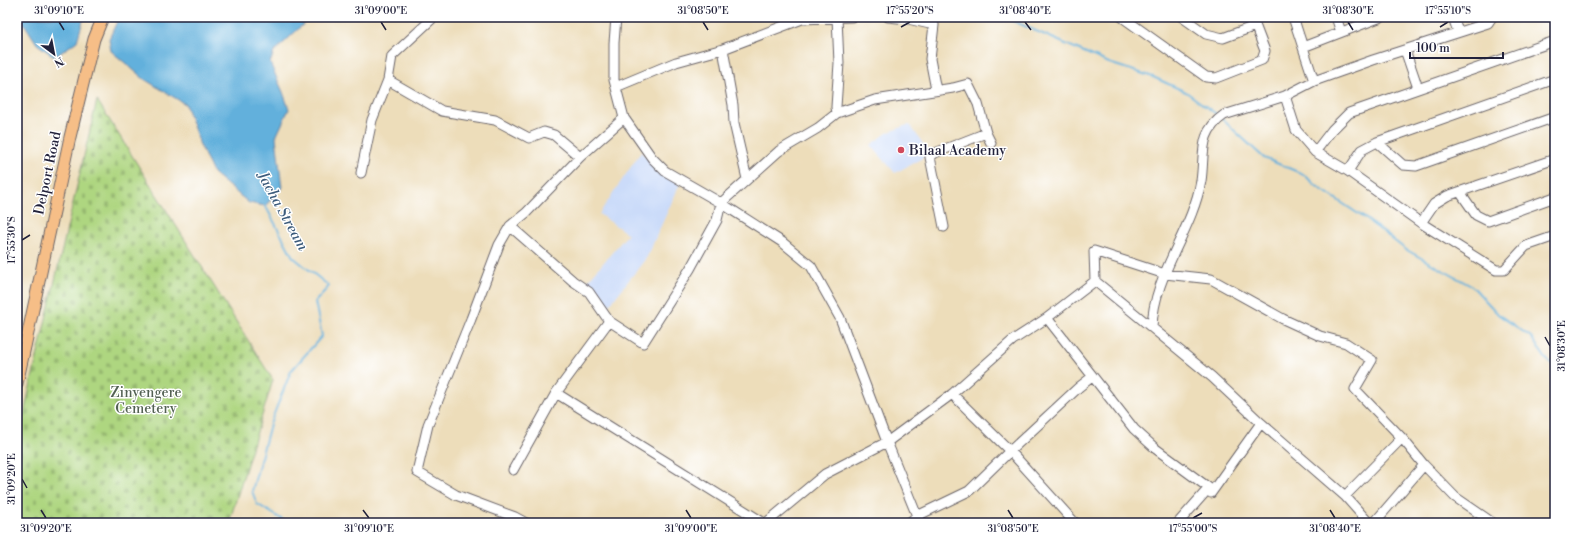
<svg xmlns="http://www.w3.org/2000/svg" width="1572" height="540" viewBox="0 0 1572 540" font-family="'Libre Bodoni',serif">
<defs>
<pattern id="cemetery-stones" width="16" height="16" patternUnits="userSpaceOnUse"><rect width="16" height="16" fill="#aed680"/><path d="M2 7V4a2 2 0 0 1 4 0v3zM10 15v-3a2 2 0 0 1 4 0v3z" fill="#95b770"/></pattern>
</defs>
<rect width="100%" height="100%" fill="#fff"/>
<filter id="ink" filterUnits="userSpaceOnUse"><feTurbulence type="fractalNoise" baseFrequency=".025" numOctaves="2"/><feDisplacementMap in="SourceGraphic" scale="8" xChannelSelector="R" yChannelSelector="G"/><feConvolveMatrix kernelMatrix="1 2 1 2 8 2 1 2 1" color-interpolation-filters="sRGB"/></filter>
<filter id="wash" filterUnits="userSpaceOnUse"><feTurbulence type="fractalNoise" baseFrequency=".012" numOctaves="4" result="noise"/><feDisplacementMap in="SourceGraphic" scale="16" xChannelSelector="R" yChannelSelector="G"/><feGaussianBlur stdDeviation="0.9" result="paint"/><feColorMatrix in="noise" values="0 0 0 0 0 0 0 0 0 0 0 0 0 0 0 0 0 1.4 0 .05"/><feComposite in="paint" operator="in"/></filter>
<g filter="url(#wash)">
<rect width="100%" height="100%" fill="#edddba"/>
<path fill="#cbdbf9" d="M 910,125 L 930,154 L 895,173 L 871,145 L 887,133 L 904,126 Z
M 641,152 L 680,184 L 647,257 L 608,307 L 585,284 L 628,234 L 599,214 Z"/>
<path fill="url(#cemetery-stones)" stroke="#687c5e" d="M 97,100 L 273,380 L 229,523 L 17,523 L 17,443 Z"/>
<path fill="#62b0dc" stroke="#42698c" d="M 20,17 L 84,17 L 77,41 L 55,57 L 37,44 Z
M 119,17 L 311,17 L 274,52 L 270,63 L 283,92 L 289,109 L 276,137 L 282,188 L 265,206 L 249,203 L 213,173 L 200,145 L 185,104 L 144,79 L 111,51 L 109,39 Z"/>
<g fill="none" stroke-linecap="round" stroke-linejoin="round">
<path stroke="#62b0dc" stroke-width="2" d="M 1004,17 L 1109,63 L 1153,77 L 1186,92 L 1219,116
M 1222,119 L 1264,158 L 1303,174 L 1318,187 L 1366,219 L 1405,249 L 1473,287 L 1499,315 L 1531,337 L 1546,359 L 1555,366
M 265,205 L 293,257 L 329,286 L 315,302 L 322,336 L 291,371 L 270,424 L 252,491 L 257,504 L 288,523"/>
</g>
</g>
<g filter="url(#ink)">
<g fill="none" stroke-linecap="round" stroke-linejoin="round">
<defs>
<path id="minor" d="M 434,17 L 392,56 L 388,80 L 442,111 L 495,120 L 529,138 L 544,132 L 554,135 L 580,157
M 616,17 L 614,43 L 614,80 L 624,118 L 652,158 L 665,171 L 721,203 L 782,242 L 811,266 L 840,318 L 887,442 L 917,516 L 922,523
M 888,17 L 908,19 L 934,25 L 930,59 L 936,90
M 1122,17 L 1206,77 L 1216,78 L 1262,60 L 1265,51 L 1252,17
M 1182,17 L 1206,34 L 1223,38 L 1255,26
M 1293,17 L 1314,81
M 1336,17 L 1341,32
M 1453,17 L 1458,32
M 837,18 L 839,63 L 836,107 L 837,113
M 1303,47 L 1381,17
M 1405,50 L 1418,88
M 616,87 L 676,62 L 723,49
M 1285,96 L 1296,130 L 1315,152 L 1348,171 L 1421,223 L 1496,270 L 1504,270 L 1526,246 L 1555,236
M 986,133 L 991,143
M 1377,142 L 1403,165 L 1416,166 L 1555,117
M 1315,152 L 1332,130 L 1349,113 L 1555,41
M 1348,171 L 1362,150 L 1377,142 L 1555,79
M 361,173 L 372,120 L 388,80
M 747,179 L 734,123 L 733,105 L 723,49 L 802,19 L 852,17
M 1460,192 L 1476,215 L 1488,221 L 1555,197
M 1421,223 L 1434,204 L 1447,196 L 1555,159
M 510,226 L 573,281 L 589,292 L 609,321 L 643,343 L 690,269 L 717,220 L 721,203 L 779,151 L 818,128 L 837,113 L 875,100 L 953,88 L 968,84 L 978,104 L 986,133 L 935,153 L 930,157 L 944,227
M 1047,318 L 1134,429 L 1156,449 L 1209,488 L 1211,493 L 1261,423
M 1152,328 C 1153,275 1192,232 1201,181 C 1205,154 1198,133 1224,115 L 1285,96 L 1314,81 L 1373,60 L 1488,23 L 1492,17
M 556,393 L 764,523
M 952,394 L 1010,451 L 1075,523
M 513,470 L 556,393 L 609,321
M 1345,496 L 1402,438
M 526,523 L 515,517 L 456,495 L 417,472 L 428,425 L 471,319 L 499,245 L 510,226 L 526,213 L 580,157 L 624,118
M 766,523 L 825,474 L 887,442 L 952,394 L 1013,340 L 1047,318 L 1095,281
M 909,523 L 917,516 L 969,491 L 1010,451 L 1079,387 L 1092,377
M 1178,523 L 1209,488
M 1369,523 L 1345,496 L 1261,423 L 1212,377 L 1095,281 L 1094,251 L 1165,274 L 1211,279 L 1283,319 L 1320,336 L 1346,343 L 1372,360 L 1355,389 L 1402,438 L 1424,465 L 1455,497 L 1493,523
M 1374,523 L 1424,465"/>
<path id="major" d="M 17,384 L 70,137 L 94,39 L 103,17"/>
</defs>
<use href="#minor" stroke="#696367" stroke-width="11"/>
<use href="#major" stroke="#696367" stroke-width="13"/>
<use href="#minor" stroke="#fff" stroke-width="9"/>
<use href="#major" stroke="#f6be87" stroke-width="11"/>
</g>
</g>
<path fill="none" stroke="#22223b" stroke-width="1.5" d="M 59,22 L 64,30M 381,22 L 386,30M 703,22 L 708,30M 1025,22 L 1031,30M 1348,22 L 1353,30M 901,27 L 910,22M 1440,27 L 1448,22M 22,240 L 30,235M 1545,337 L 1550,346M 22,479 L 27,488M 41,510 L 46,518M 363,510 L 369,518M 686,510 L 691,518M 1008,510 L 1013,518M 1330,510 L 1335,518M 1193,518 L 1202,513"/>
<circle fill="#d1495b" stroke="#fff" stroke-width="1.5" cx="901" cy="150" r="4"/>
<g text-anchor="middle" stroke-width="3" stroke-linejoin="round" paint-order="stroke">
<g font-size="14" fill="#22223b" stroke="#fff" text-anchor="start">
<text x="909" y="155">Bilaal Academy</text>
</g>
<g font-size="14" fill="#22223b" stroke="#fff">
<text transform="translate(47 173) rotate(-78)" y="5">Delport Road</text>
</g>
<g font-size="14" fill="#536153" stroke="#fff">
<text x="146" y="397">Zinyengere<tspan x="146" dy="16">Cemetery</tspan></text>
</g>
<g font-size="15" font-style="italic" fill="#3c5b7b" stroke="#fff">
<text transform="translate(283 211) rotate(61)" y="5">Jacha Stream</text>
</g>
</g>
<rect width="1572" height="540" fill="none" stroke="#fff" stroke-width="44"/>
<g transform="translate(54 54) rotate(148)" stroke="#ffffff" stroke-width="3" paint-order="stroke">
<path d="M0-3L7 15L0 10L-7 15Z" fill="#22223b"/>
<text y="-6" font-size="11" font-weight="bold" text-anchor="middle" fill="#22223b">N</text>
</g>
<path d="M1410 52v6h93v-6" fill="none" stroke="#22223b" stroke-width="2"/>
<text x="1416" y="52" font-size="12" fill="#22223b" stroke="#ffffff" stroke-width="3" paint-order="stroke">100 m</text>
<rect x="22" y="22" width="1528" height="496" fill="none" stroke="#22223b" stroke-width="1.5"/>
<g font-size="10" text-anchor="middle" fill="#22223b">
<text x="59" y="14">31°09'10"E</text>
<text x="381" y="14">31°09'00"E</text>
<text x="703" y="14">31°08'50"E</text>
<text x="910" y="14">17°55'20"S</text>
<text x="1025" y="14">31°08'40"E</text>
<text x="1348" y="14">31°08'30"E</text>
<text x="1448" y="14">17°55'10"S</text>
<text transform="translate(11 240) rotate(-90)" y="4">17°55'30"S</text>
<text transform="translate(1561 346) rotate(-90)" y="4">31°08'30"E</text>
<text transform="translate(11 479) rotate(-90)" y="4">31°09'20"E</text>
<text x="46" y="532">31°09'20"E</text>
<text x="369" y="532">31°09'10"E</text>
<text x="691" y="532">31°09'00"E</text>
<text x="1013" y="532">31°08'50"E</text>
<text x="1193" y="532">17°55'00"S</text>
<text x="1335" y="532">31°08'40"E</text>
</g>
</svg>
